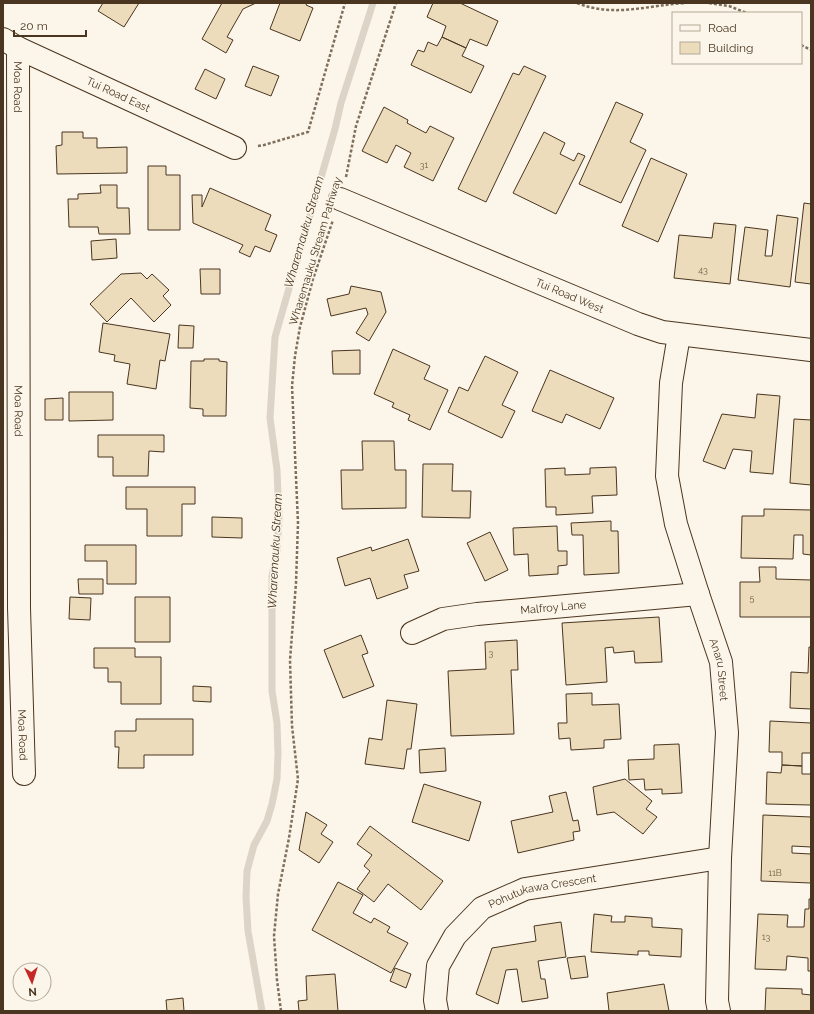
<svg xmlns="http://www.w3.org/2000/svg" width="814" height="1014" viewBox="0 0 814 1014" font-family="Raleway,sans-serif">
<rect width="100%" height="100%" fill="#fbf6e9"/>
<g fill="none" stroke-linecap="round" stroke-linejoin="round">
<path stroke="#dcd4c6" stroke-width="7" d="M 262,1011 L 248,931 L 246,897 L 247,871 L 254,845 L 267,821 L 272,804 L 277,779 L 278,754 L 277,723 L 272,691 L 272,576 L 277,551 L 279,518 L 277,470 L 270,418 L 275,337 L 335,129 L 341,103 L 373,3"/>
</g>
<path fill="#ecdcbc" stroke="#4a3520" d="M 103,3 L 139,3 L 124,27 L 98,11 Z
M 222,3 L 256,3 L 243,9 L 227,37 L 233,40 L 226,53 L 202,39 Z
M 280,3 L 307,3 L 306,5 L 313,8 L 300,41 L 270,29 Z
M 433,3 L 460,3 L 498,21 L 487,46 L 470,39 L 466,48 L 442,37 L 446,26 L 427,17 Z
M 442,37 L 466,48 L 462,56 L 484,66 L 471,93 L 411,65 L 418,50 L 424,52 L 428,42 L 437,46 Z
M 253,66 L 279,76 L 271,96 L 245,86 Z
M 524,66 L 546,76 L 486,202 L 458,189 L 513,73 L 519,75 Z
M 205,69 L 225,79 L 216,99 L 195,89 Z
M 616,102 L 643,114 L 630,142 L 646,150 L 621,203 L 579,184 Z
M 384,107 L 408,120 L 407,123 L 426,133 L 430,126 L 454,138 L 433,181 L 404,167 L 411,153 L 396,145 L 387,163 L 362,151 Z
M 62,132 L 83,132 L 83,138 L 97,138 L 97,148 L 127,147 L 127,173 L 57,174 L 56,146 L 62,145 Z
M 544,132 L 565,143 L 560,154 L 574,161 L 578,153 L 585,156 L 556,214 L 513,193 Z
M 651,158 L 687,174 L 658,242 L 622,226 Z
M 148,166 L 166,166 L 166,175 L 180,175 L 180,230 L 148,230 Z
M 100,185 L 117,185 L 117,208 L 129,208 L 130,234 L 99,234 L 98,227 L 69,227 L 68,199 L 78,199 L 78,194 L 101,193 Z
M 210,188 L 271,215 L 265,230 L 277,235 L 270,252 L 255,246 L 250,257 L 239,252 L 243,245 L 193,223 L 192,195 L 202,195 L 202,207 Z
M 804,203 L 811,204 L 811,284 L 795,282 Z
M 777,215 L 798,218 L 790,287 L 738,280 L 745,227 L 768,230 L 765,256 L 772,256 Z
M 714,223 L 736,225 L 730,284 L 674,278 L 679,235 L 712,238 Z
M 116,239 L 117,258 L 92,260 L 91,241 Z
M 200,269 L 220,269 L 220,294 L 201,294 Z
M 141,273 L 147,279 L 152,274 L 169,290 L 163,296 L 171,305 L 154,322 L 131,298 L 107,322 L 90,304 L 121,274 Z
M 351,286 L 381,292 L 386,312 L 369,341 L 356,333 L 368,314 L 366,308 L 331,316 L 327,299 L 349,294 Z
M 103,323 L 170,334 L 165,361 L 160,360 L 156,389 L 127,384 L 130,364 L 114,361 L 115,355 L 99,352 Z
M 179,325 L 194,326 L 193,348 L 178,348 Z
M 393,349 L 430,366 L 424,379 L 448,390 L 430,430 L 408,420 L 410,415 L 392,407 L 394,403 L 374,394 Z
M 360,350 L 360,374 L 333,374 L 332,351 Z
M 485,356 L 518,372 L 502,405 L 515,411 L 502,438 L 448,412 L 459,387 L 468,391 Z
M 204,359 L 219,359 L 219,361 L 227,362 L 226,416 L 203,416 L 203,409 L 190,408 L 191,361 L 204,361 Z
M 550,370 L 614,398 L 600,429 L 566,414 L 562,423 L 532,411 Z
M 69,392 L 113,392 L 113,420 L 69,421 Z
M 757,394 L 780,396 L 773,474 L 750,472 L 752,451 L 733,449 L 725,469 L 703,461 L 722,414 L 755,418 Z
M 63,398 L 63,420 L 45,420 L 45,399 Z
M 794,419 L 811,420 L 811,485 L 790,483 Z
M 98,435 L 164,435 L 164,452 L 149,451 L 148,476 L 113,476 L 113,457 L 98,457 Z
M 362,441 L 394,441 L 395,470 L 406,470 L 406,508 L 342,509 L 341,470 L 363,470 Z
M 423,464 L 453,464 L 452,491 L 471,491 L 470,518 L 422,517 Z
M 616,467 L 617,495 L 592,496 L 593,513 L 556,515 L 556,507 L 546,507 L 545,469 L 565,468 L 565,475 L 590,474 L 590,468 Z
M 126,487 L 195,487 L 195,504 L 182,504 L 182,536 L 147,536 L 147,509 L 126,509 Z
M 764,509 L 811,510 L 811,555 L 803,554 L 803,535 L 794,535 L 793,559 L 741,558 L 742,516 L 764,516 Z
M 212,517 L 242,518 L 242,538 L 212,537 Z
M 611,521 L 611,531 L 618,531 L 619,573 L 584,575 L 583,535 L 572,535 L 571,523 Z
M 557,526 L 558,551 L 567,551 L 567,565 L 558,566 L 558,574 L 529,576 L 528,554 L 514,555 L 513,528 Z
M 490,532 L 508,570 L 485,581 L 467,543 Z
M 408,539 L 419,571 L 404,575 L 408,588 L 377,599 L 370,578 L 345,586 L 337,558 L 371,547 L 372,551 Z
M 85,545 L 136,545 L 136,584 L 107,584 L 107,561 L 85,561 Z
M 759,567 L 776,567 L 776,579 L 811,580 L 811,617 L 740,617 L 740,582 L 760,582 Z
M 78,579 L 103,579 L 103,594 L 79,594 Z
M 70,597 L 91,598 L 90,620 L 69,619 Z
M 135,597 L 170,597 L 170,642 L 135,642 Z
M 659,617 L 662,662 L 635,663 L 634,651 L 614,653 L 613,647 L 605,648 L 607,682 L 566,685 L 562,623 Z
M 361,635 L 368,653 L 362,655 L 374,686 L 343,698 L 324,650 Z
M 517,640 L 518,670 L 511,670 L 514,734 L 451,736 L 448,671 L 486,669 L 485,642 Z
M 809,647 L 811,647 L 811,709 L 790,708 L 791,672 L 808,673 Z
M 94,648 L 135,648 L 135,657 L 161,657 L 161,704 L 121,704 L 121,682 L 108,682 L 108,668 L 94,668 Z
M 193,686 L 211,687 L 211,702 L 193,701 Z
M 592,693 L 592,705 L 619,704 L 621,739 L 604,740 L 604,748 L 571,750 L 570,738 L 559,739 L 558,723 L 567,723 L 566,694 Z
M 387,700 L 417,704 L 411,749 L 407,749 L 404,769 L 365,764 L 369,738 L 382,740 Z
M 136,719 L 193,719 L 193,755 L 144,755 L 144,768 L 118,768 L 119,747 L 115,747 L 115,731 L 136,731 Z
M 770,721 L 811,723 L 811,753 L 802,753 L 802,766 L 782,765 L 782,752 L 769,752 Z
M 679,744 L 682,793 L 662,794 L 662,789 L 645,790 L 644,779 L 629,780 L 628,760 L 654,759 L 654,745 Z
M 445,748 L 446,771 L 420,773 L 419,750 Z
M 782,765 L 802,766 L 802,774 L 811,774 L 811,805 L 766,804 L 767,772 L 781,773 Z
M 625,779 L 652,801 L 646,809 L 657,817 L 643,834 L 614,812 L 597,815 L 593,787 Z
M 424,784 L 481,802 L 469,841 L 412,822 Z
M 566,792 L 573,821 L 578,820 L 580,831 L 573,832 L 574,840 L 518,853 L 511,821 L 553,812 L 549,796 Z
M 306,812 L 327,825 L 321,834 L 333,842 L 319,863 L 299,850 Z
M 763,815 L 811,817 L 811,847 L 792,846 L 792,853 L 811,854 L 811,883 L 761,881 Z
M 370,826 L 443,881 L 421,910 L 388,884 L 374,902 L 357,889 L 370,871 L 364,866 L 372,855 L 357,844 Z
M 338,882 L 363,895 L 353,913 L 371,923 L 374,918 L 390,927 L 387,932 L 408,943 L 391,973 L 312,930 Z
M 809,899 L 811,899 L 811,971 L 808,971 L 808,958 L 787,956 L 786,970 L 755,969 L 758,914 L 788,915 L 787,927 L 804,927 L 805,909 L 809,909 Z
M 594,914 L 612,916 L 611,922 L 625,922 L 625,916 L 652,918 L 652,927 L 682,929 L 681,957 L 649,955 L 649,951 L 638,951 L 638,955 L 591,952 Z
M 561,922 L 566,957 L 538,961 L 541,979 L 545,979 L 548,998 L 522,1002 L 517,969 L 506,970 L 498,1004 L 476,994 L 492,948 L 536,941 L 534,926 Z
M 585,956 L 588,977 L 571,979 L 567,958 Z
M 395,968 L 411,974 L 406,988 L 390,981 Z
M 335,974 L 338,1011 L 299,1011 L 298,1001 L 307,1000 L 306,976 Z
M 664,984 L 669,1011 L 609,1011 L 607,993 Z
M 766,988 L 802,989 L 802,994 L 811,995 L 811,1011 L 765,1011 Z
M 183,998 L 184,1011 L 167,1011 L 166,1000 Z"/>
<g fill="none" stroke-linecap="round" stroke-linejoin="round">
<defs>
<g id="minor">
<path id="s1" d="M 3,39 L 18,48 L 235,148"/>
<path id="s2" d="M 18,48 L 19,608 L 24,774"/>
<path id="s3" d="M 340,199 L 638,324 L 662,332 L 811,350"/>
<path id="s4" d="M 679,335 L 671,383 L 667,476 L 676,524 L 698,594 L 721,662 L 727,733 L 720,858 L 717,1001 L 719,1011"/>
<path id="s5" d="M 412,633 L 443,619 L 477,614 L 698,594"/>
<path id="s6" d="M 437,1011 L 435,1000 L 438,966 L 455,936 L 482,908 L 525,889 L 720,858"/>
</g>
</defs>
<use href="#minor" stroke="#4a3520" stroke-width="24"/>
<path stroke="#7f6f5c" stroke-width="2.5" stroke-dasharray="3 2" stroke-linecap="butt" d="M 577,3 C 615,18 647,5 686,3
M 709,3 L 729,6 L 747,13
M 801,45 L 811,50
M 258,146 L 264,145 L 308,132 L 345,3
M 346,177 L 356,126 L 396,3
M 281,1011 L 277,980 L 274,936 L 278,894 L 289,838 L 298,779 L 292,726 L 290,660 L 296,583 L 298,523 L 292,386 L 295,356 L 300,327 L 313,279 L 333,220"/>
<use href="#minor" stroke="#fbf6e9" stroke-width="22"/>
</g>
<g text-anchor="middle" stroke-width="3" stroke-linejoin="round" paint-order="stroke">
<g font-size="9" fill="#725f47">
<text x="424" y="168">31</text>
<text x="703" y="273">43</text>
<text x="752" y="601">5</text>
<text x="491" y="656">3</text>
<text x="775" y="876">11B</text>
<text x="766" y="940">13</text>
</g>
<g font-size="11" fill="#4a3520" stroke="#fbf6e9">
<text dy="4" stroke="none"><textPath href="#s2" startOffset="39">Moa Road</textPath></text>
<text dy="4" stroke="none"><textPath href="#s1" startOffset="128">Tui Road East</textPath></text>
<text transform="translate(315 251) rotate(-73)" y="4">Wharemauku Stream Pathway</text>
<text dy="4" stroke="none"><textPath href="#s3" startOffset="249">Tui Road West</textPath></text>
<text dy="4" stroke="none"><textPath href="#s2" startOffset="363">Moa Road</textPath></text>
<text dy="4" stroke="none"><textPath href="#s5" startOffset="145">Malfroy Lane</textPath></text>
<text dy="4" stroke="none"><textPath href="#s4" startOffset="343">Anaru Street</textPath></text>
<text dy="4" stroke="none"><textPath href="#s2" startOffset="687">Moa Road</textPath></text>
<text dy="4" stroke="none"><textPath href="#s6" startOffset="182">Pohutukawa Crescent</textPath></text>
</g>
<g font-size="12" font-style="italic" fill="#4a3520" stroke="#fbf6e9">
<text transform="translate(304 232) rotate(-74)" y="4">Wharemauku Stream</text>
<text transform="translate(275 551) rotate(-87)" y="4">Wharemauku Stream</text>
</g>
</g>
<rect width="814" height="1014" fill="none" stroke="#4a3520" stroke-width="8"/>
<rect x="672" y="12" width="130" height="52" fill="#fbf6e9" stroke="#b4a999"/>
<rect x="680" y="25" width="20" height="6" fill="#fbf6e9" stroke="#b4a999"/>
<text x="708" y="32" font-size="12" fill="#4a3520">Road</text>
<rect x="680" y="42" width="20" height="12" fill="#ecdcbc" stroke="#b4a999"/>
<text x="708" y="52" font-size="12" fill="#4a3520">Building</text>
<g transform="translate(32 982) rotate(176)"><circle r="19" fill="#fbf6e9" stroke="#b4a999"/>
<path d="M0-3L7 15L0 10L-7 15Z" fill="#c62828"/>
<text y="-6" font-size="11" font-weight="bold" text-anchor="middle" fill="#4a3520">N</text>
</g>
<path d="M14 30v6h72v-6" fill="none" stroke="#4a3520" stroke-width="2"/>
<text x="20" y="30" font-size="12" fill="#4a3520" stroke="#fbf6e9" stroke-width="3" paint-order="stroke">20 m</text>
</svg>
